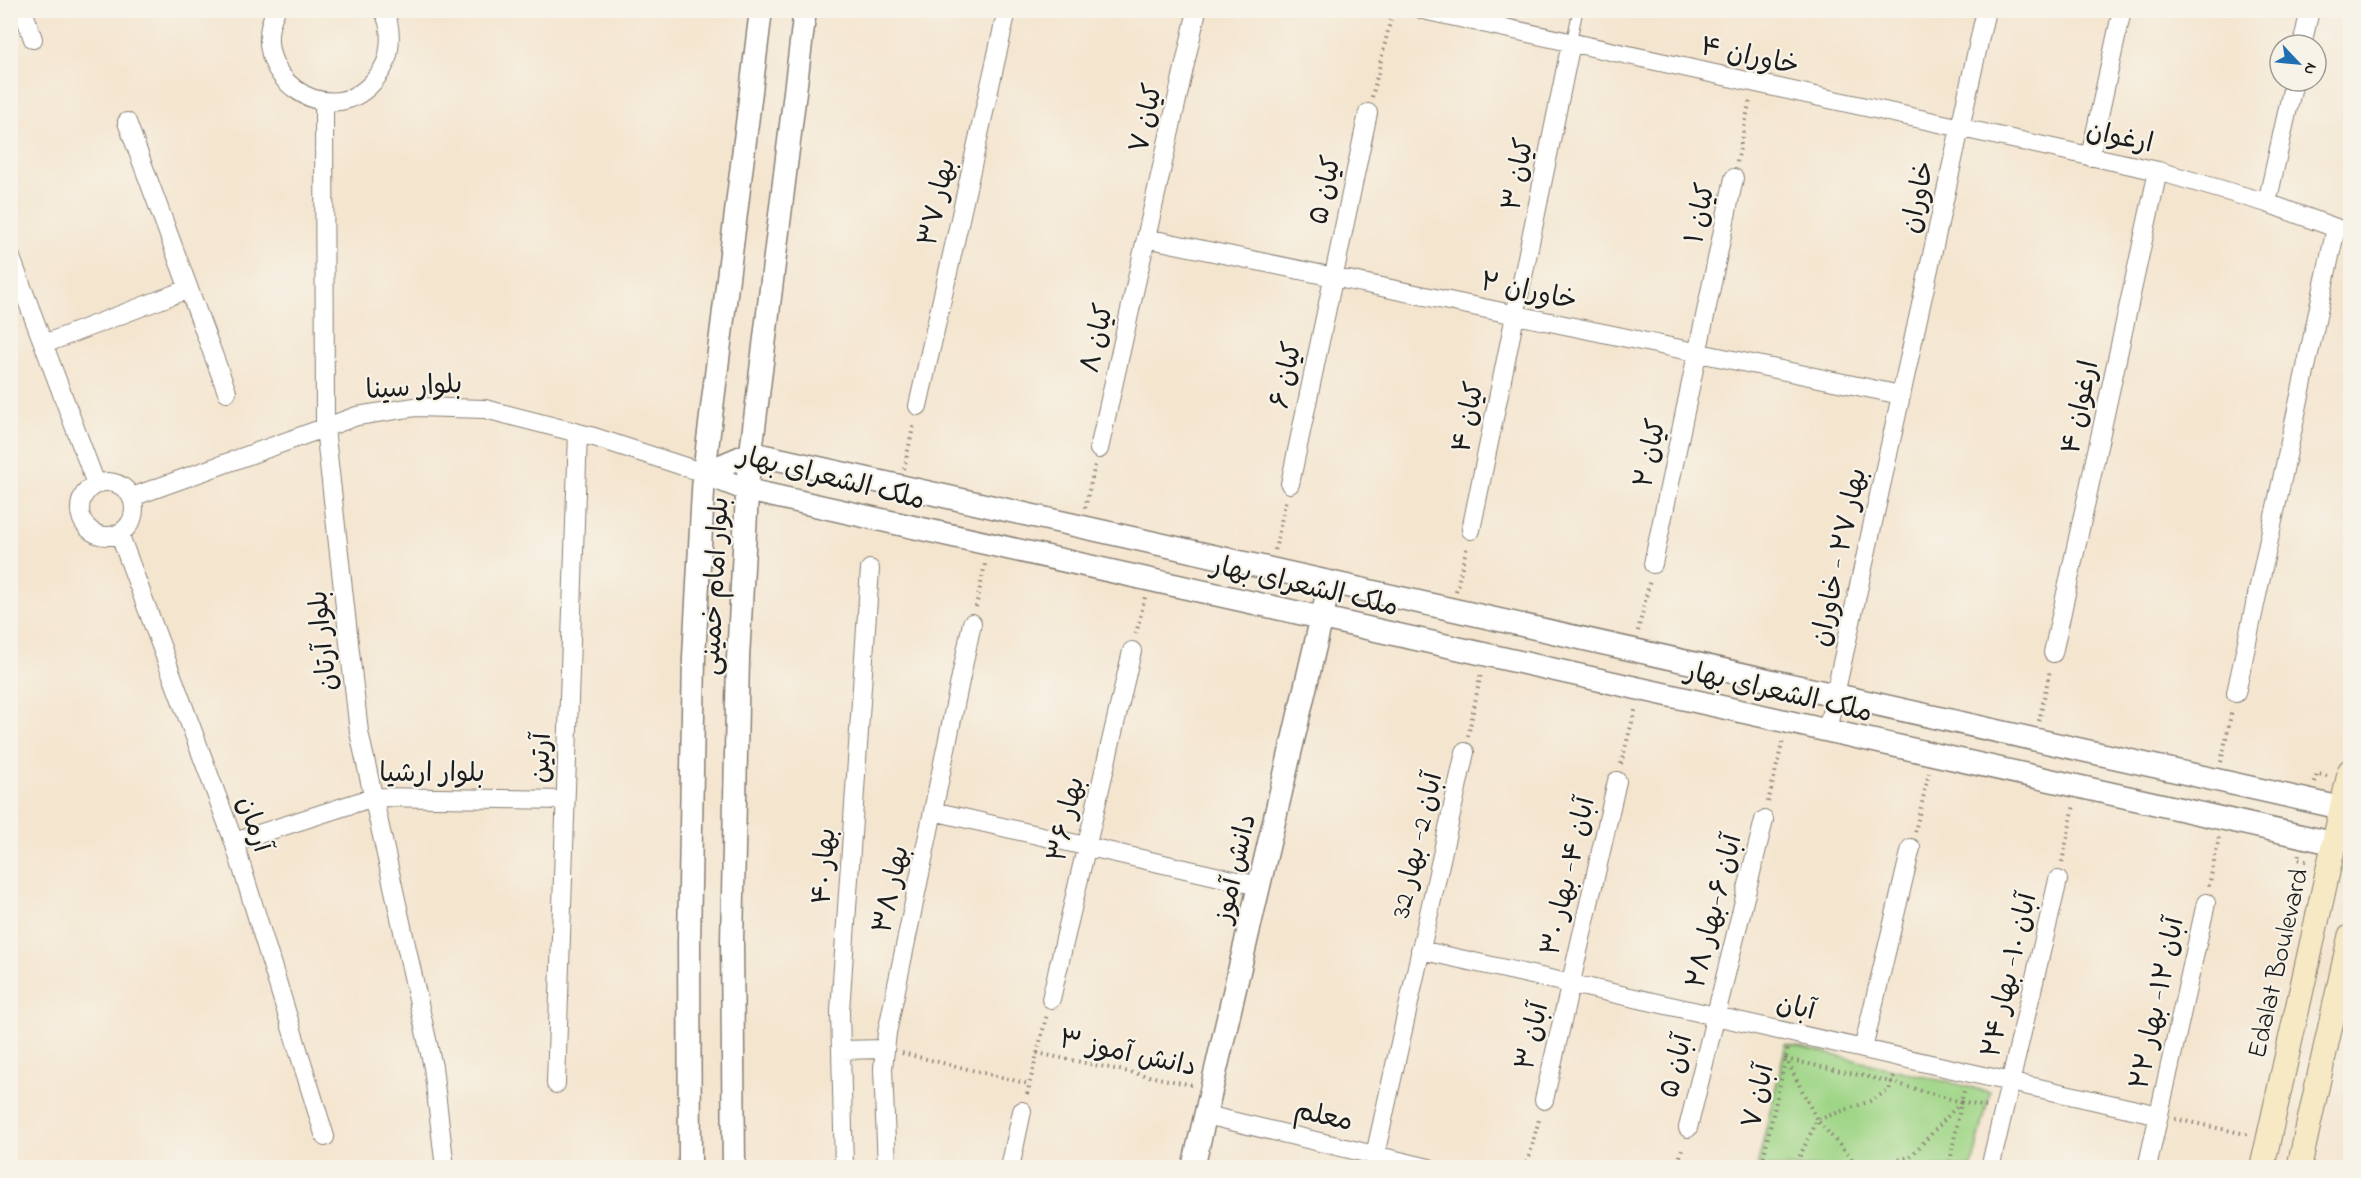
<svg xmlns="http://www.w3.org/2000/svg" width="2361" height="1178" viewBox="0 0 2361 1178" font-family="'Indie Flower','Playpen Sans Arabic',sans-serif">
<rect width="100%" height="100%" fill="#f7f3e8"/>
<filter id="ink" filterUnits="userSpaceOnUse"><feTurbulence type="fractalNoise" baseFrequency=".0167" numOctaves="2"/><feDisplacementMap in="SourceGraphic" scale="12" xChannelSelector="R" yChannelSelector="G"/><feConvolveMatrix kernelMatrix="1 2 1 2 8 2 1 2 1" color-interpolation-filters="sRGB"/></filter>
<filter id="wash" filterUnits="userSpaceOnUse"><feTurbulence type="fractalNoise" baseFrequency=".008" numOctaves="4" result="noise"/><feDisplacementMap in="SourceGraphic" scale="24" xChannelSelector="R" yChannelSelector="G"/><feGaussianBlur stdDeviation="1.35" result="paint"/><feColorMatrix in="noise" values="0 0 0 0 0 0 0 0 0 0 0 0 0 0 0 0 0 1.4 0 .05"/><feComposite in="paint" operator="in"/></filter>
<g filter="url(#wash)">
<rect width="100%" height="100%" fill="#f4e5cf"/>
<path fill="#9fd586" stroke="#5e7851" stroke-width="1.5" d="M 1786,1044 L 1990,1092 L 1972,1167 L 1757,1167 Z"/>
</g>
<g filter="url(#ink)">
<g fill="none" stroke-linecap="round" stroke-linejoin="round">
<defs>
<path id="service" d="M 1571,43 L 1578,10"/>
<path id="minor" d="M 23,10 L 33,39
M 276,10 C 244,73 327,134 373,82 C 380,74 386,66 388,55 C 391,40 391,24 383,10
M 1423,10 L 2158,171 L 2267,203 L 2336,228 L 2236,693
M 2302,45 L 2310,10
M 324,101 L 325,428 L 359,732 L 433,1067 L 445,1168
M 127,122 L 227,392
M 2090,157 L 2122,10
M 2267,203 L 2294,81
M 1146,238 L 1901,395
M 10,255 L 96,484
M 44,344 L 188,289
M 918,406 L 1007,10
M 1099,449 L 1197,10
M80 509a27 27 0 1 1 54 0a27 27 0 1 1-54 0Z
M 1290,484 L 1368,113
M 132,497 L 357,416 L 415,407 L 485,409 L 594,437 L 704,473
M 1471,530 L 1571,43
M 119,533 L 234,842 L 325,1137
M 1653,564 L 1734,178
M 2053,653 L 2158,171
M 1827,731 L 1986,10
M 933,811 L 1259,886
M 234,842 L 374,797 L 565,800
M 1420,950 L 2159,1115
M 1051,999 L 1132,651
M 1863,1049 L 1911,848
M 841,1050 L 885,1049
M 556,1084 L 578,433
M 1544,1100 L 1617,781
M 1206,1115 L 1429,1168
M 1688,1128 L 1764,820
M 1375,1155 L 1465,752
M 844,1168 L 840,1011 L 870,569
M 887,1168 L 883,1068 L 887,1033 L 972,623
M 1010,1168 L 1022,1111
M 1990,1168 L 2058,880
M 2147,1168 L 2206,903"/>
<path id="tertiary" d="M 704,473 L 751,453 L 2342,808 L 2350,814
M 704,473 L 747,490 L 2319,840 L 2334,843 L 2350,838
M 690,1168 L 689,942 L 694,657 L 704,473 L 761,10
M 734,1168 L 732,942 L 738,658 L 748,477 L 805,10
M 1193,1168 L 1330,582"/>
<path id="secondary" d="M 2262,1168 L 2350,771
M 2299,1168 L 2350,937"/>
</defs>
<use href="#service" stroke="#888076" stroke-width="11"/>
<use href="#minor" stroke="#888076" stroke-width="20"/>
<use href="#tertiary" stroke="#888076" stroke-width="25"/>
<use href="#secondary" stroke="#888076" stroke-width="26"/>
<path stroke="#888076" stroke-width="4" stroke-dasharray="1.5 4.5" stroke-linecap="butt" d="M 1372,97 L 1393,10
M 1737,162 L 1750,99
M 904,469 L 914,423
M 1085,508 L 1095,465
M 1275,550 L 1286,499
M 1456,591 L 1467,546
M 976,607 L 985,564
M 1638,631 L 1650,580
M 1136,634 L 1145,597
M 2039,721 L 2050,670
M 1468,736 L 1481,673
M 2221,762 L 2232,710
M 1621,764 L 1636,707
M 2315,783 L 2317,774 L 2327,776
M 1768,802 L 1783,740
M 1915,832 L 1929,773
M 2299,854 L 2298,859 L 2309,862
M 2062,862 L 2074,805
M 2209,886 L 2219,837
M 902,1053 L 1029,1084
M 1037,1053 L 1192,1085
M 1027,1094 L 1047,1014
M 1961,1102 L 1987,1107
M 2175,1119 L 2250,1135
M 1526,1168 L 1540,1116
M 1677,1168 L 1683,1145
M 1761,1168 L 1788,1048
M 1800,1168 L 1799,1158 L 1817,1120 L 1786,1059 L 1891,1082 L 1961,1102 L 1949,1168
M 1860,1168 L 1817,1120 L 1870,1101 L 1889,1090 L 1895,1072
M 1864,1168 L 1910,1157 L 1961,1102 L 1964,1091"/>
<use href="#service" stroke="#fff" stroke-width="9"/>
<use href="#minor" stroke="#fff" stroke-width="18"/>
<use href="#tertiary" stroke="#fff" stroke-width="22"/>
<use href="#secondary" stroke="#f7e9c3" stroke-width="24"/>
</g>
</g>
<g text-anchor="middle" stroke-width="4.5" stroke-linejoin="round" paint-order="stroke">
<g font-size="27" fill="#1c1c1c" stroke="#f7f3e8">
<text transform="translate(1750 55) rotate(12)" y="9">خاوران ۴</text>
<text transform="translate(1145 118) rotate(-77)" y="9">کیان ۷</text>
<text transform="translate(2120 136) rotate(12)" y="9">ارغوان</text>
<text transform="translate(1517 174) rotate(-79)" y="9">کیان ۳</text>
<text transform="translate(1324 190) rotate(-78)" y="9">کیان ۵</text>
<text transform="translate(1917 197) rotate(-78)" y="9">خاوران</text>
<text transform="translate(936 202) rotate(-77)" y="9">بهار ۳۷</text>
<text transform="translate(1699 213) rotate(-78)" y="9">کیان ۱</text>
<text transform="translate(1529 290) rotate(12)" y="9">خاوران ۲</text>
<text transform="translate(1096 338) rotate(-77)" y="9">کیان ۸</text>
<text transform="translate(1285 375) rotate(-78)" y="9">کیان ۶</text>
<text transform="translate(414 386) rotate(-4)" y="9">بلوار سینا</text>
<text transform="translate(2079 407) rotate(-78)" y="9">ارغوان ۴</text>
<text transform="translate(1467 417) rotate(-78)" y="9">کیان ۴</text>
<text transform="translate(1649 453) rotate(-78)" y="9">کیان ۲</text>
<text transform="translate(832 477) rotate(14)" y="9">ملک الشعرای بهار</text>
<text transform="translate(1838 557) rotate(-78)" y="9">بهار ۲۷ - خاوران</text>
<text transform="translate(1305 585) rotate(13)" y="9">ملک الشعرای بهار</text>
<text transform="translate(714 586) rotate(-87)" y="9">بلوار امام خمینی</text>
<text transform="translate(322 641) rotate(-96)" y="9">بلوار آرتان</text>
<text transform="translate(1779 691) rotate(13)" y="9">ملک الشعرای بهار</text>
<text transform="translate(540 758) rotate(-88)" y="9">آرتین</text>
<text x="432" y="781">بلوار ارشیا</text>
<text transform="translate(1065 819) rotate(-77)" y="9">بهار ۳۶</text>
<text transform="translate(255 824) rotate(71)" y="9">آرمان</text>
<text transform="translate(1416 845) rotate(-77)" y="9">آبان 2- بهار 32</text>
<text transform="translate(823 866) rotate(-86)" y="9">بهار ۴۰</text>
<text transform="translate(1234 868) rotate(-77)" y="9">دانش آموز</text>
<text transform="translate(1567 876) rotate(-77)" y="9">آبان ۴- بهار ۳۰</text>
<text transform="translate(890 889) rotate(-78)" y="9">بهار ۳۸</text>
<text transform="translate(1713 911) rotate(-76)" y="9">آبان ۶-بهار ۲۸</text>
<text transform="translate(2277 963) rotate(-77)" y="9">Edalat Boulevard</text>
<text transform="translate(2008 975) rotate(-77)" y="9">آبان ۱۰- بهار ۲۴</text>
<text transform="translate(2156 1003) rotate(-78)" y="9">آبان ۱۲- بهار ۲۲</text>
<text transform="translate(1796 1006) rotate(13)" y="9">آبان</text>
<text transform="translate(1531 1036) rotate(-77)" y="9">آبان ۳</text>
<text transform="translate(1128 1052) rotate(12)" y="9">دانش آموز ۳</text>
<text transform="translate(1675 1066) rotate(-76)" y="9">آبان ۵</text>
<text transform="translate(1757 1096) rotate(-77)" y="9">آبان ۷</text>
<text transform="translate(1324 1115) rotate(13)" y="9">معلم</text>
</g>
</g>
<rect width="2361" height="1178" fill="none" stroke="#f7f3e8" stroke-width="36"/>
<g transform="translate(2298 63) rotate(116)"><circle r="28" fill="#f7f3e8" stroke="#9f9d96" stroke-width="1.5"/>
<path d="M0-4.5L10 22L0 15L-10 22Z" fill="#1f6fb2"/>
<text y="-9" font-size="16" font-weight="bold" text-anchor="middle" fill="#1c1c1c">N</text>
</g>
</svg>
